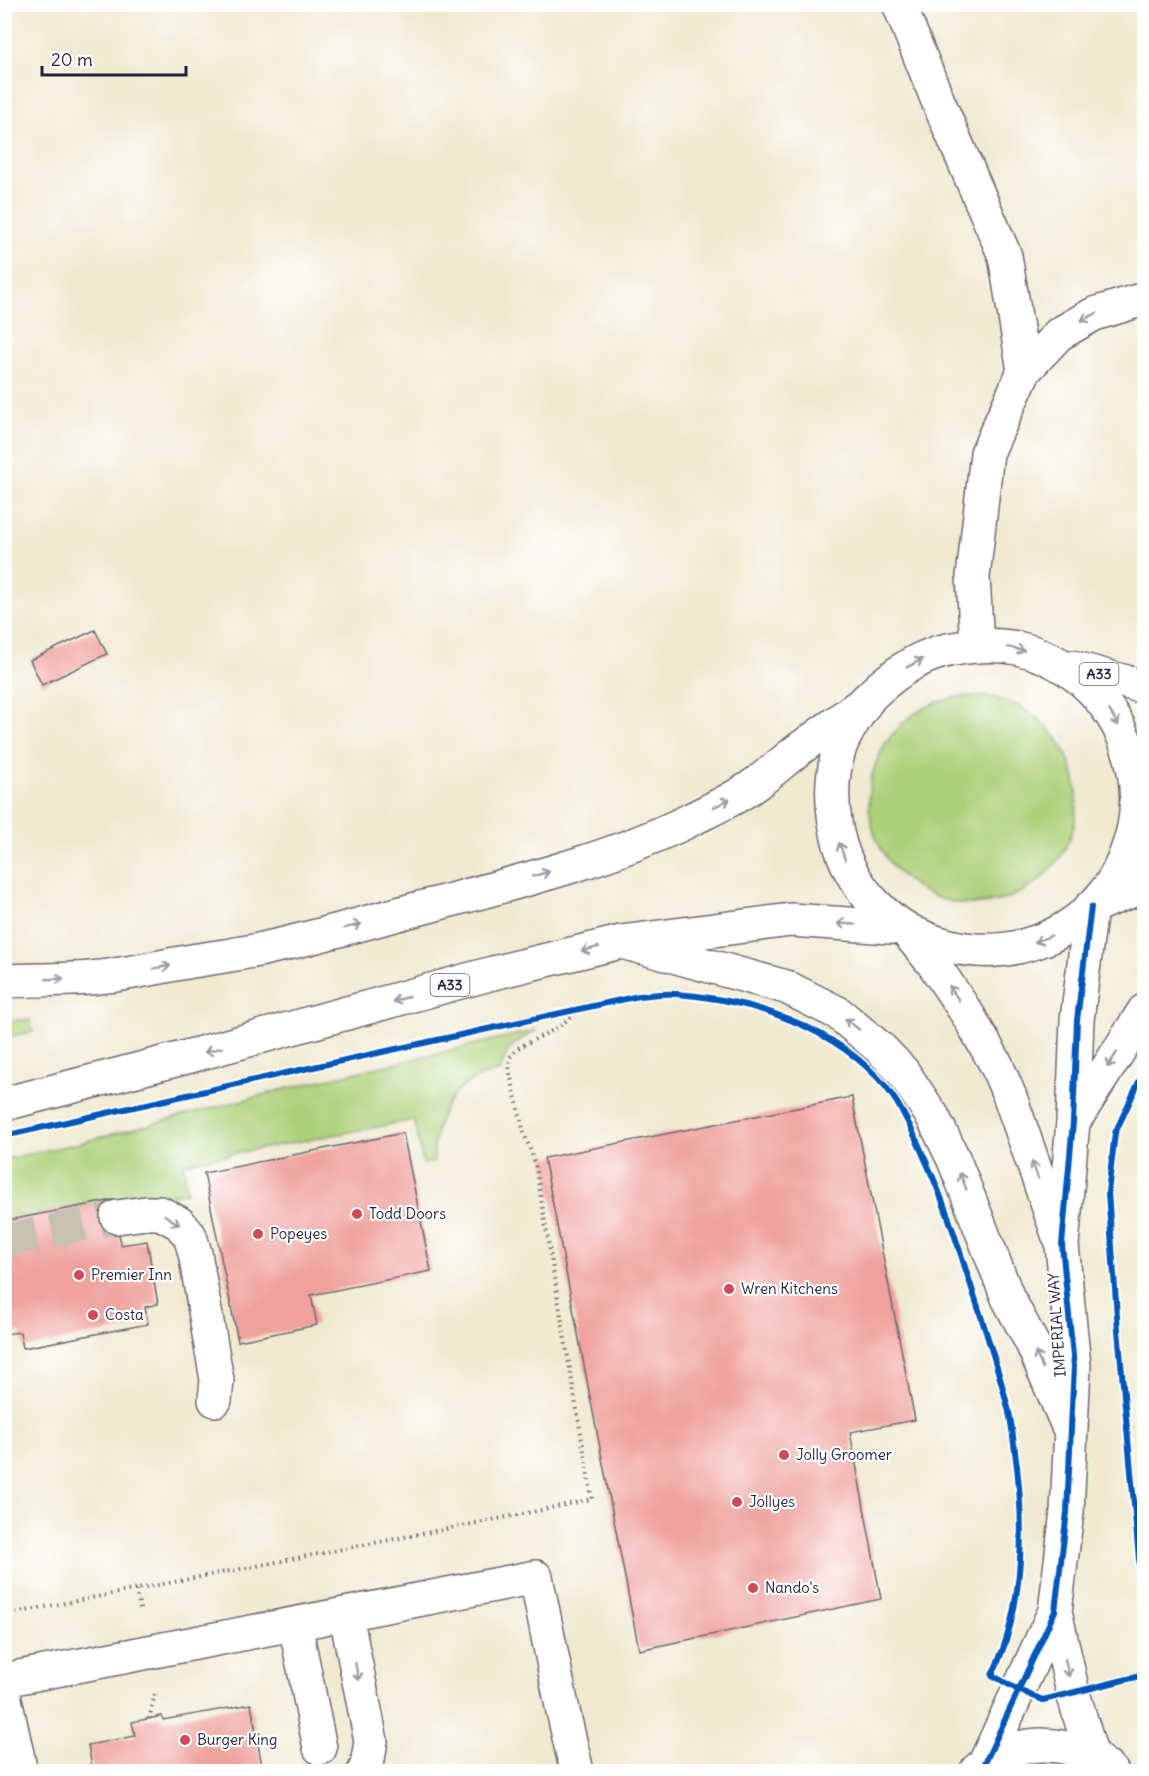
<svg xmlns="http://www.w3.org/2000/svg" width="1149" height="1776" viewBox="0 0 1149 1776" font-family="Delius,sans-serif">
<rect width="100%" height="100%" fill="#fff"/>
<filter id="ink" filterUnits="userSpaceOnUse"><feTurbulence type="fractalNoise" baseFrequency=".0167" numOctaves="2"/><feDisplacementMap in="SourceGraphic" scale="12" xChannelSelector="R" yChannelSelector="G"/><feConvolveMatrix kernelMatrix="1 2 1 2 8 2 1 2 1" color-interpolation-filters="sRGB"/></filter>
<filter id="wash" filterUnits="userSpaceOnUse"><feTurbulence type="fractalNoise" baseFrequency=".008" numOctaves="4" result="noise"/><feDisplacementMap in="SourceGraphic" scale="24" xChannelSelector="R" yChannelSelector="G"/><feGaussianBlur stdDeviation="1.35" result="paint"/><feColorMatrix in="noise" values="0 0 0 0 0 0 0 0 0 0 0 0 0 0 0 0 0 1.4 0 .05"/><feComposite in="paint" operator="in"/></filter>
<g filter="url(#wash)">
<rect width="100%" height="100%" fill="#efe9cf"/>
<path fill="#add17a" stroke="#687a5a" stroke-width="1.5" d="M869 800a104 104 0 1 1 208 0a104 104 0 1 1-208 0Z
M 5,1020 L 30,1020 L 33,1032 L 5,1037 Z
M 537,1030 C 516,1042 505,1046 501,1071 C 493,1073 485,1075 478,1078 C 445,1091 432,1130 434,1162 L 423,1164 L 414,1120 L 184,1163 L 187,1192 L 114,1207 L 113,1200 L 5,1221 L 5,1159 L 75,1144 L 293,1087 Z"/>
<g id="blocks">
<path fill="#efa19c" d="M 95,630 L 107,654 L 42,685 L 30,660 Z
M 852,1097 L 915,1420 L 850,1432 L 881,1599 L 639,1650 L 544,1158 Z
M 403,1133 L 431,1271 L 311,1295 L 317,1325 L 238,1341 L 204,1173 Z
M 113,1200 L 121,1245 L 147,1241 L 158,1304 L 145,1307 L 148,1324 L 23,1348 L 20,1332 L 4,1334 L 4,1221 Z
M 251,1704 L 263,1772 L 93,1772 L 88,1745 L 135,1736 L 132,1722 L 162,1716 L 163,1720 Z"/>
</g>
</g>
<g filter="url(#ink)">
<use href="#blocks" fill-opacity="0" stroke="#6a686f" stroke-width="1.5"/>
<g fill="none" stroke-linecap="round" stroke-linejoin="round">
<path stroke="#c6c1b1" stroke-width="33" stroke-dasharray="33 16" stroke-linecap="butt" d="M 4,1241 L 117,1217"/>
<defs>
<path id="minor" d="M 899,4 L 938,101 L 1005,256 L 1024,371
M 977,646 L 973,577 L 987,453 L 1024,371 L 1059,334 L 1094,314 L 1144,299
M 904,928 L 933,963 L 968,1015 L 996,1064 L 1010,1097 L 1058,1234
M 622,942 L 786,987 L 838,1013 L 881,1049 L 903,1072 L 933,1117 L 954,1160 L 1008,1298 L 1032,1343 L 1068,1426
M 1074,1121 L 1144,1011
M 117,1217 L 146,1213 L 160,1213 L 179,1223 L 190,1236 L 195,1253 L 217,1380 L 215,1400
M 1055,1611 L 1073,1693 L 1092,1757
M 346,1615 L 371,1741 L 367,1766 L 364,1772
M 295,1624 L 320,1748
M 4,1680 L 536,1577 L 563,1711 L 577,1772
M 4,1695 L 21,1772
M 985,1763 L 1055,1611 L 1067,1512 L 1074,1366 L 1062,1245 L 1073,1122 L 1077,1020 L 1091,907
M 977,1770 C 1014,1736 1075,1737 1112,1772"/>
<path id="highway" d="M 1072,667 L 1144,687
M 1093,906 L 1144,886
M 4,981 C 39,979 75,981 108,976 C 137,972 164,966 192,961 C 217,957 242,954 267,948 C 322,936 377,919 432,905 C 518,882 612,859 692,819 C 714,808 739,797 758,782 C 773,771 787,758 802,747 C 823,732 843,718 864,702 C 871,696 877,689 885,683 C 906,665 932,651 960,648 C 979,645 998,644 1017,648 C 1097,665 1149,747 1134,827 C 1129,848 1121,870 1109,887 C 1030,997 855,956 835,822 C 831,798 832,771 840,747 C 847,729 858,714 869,698
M 4,1104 L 183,1058 L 493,973 L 621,942 L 791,920 L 904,928"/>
</defs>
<use href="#minor" stroke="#6a686f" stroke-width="36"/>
<use href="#highway" stroke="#6a686f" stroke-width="36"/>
<path stroke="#6a686f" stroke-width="4" stroke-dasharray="1.5 4.5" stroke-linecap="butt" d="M 136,1590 L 141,1613
M 4,1615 L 523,1514 L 592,1499 L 535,1163 L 524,1133 L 509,1069 L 510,1057 L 518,1048 L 559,1027 L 581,1008
M 149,1719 L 155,1694"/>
<use href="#minor" stroke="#fff" stroke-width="33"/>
<use href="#highway" stroke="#fff" stroke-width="33"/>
<defs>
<path id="cycleway" d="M 1144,1071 L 1115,1133 L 1108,1192 L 1118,1330 L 1144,1613
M 4,1136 L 286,1073 L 639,996 C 651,995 664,993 676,994 C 751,999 836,1027 886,1087 C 903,1109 914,1134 925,1159 C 940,1192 952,1226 963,1261 C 978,1308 995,1356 1007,1404 C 1011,1417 1012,1431 1014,1444 C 1025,1518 1026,1607 992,1675 L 1018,1690 L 1043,1700 L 1144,1675
M 985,1763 L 1055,1611 L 1067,1512 L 1074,1366 L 1062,1245 L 1073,1122 L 1077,1020 L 1091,907"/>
</defs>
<use href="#cycleway" stroke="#fff" stroke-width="10"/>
<use href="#cycleway" stroke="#0057b8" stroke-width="6"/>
</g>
<defs><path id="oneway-shaft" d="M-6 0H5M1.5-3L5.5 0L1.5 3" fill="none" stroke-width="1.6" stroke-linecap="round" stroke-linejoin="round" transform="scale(1.5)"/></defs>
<g stroke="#9c9ca7">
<use href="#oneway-shaft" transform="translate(1089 317) rotate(154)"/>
<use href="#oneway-shaft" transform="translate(1016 649) rotate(12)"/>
<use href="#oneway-shaft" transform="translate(915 663) rotate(-27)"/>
<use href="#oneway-shaft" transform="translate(1114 718) rotate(59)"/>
<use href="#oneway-shaft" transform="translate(722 803) rotate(-28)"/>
<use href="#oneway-shaft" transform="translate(842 851) rotate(-109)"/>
<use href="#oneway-shaft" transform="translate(541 874) rotate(-16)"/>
<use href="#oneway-shaft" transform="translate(846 924) rotate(-176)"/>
<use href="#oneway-shaft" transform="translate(353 926) rotate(-15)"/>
<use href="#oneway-shaft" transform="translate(1043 939) rotate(157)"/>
<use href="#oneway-shaft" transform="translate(590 949) rotate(166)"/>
<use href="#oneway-shaft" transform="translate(162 967) rotate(-10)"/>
<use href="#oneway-shaft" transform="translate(55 979) rotate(-2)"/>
<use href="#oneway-shaft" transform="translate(954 993) rotate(-124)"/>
<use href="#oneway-shaft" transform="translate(401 999) rotate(164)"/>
<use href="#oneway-shaft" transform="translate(852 1024) rotate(-142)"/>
<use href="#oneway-shaft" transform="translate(213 1050) rotate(165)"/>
<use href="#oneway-shaft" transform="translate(1112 1060) rotate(123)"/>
<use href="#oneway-shaft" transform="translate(1035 1170) rotate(-110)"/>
<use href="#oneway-shaft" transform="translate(963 1181) rotate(-112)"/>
<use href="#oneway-shaft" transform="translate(172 1220) rotate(33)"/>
<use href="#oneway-shaft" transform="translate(1039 1360) rotate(-114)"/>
<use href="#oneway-shaft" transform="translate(1067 1668) rotate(78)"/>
<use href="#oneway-shaft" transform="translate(357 1672) rotate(79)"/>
</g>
</g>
<g fill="#d1495b" stroke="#fff" stroke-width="2">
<circle cx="357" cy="1214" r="6"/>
<circle cx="258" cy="1234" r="6"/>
<circle cx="79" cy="1275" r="6"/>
<circle cx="729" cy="1289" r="6"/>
<circle cx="93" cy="1315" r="6"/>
<circle cx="784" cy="1455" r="6"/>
<circle cx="737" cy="1502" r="6"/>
<circle cx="753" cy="1588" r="6"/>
<circle cx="185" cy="1740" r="6"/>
</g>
<g text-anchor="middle" stroke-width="4.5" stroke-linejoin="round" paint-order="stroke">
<g fill="#fff" stroke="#646476" stroke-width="1.5">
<rect x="1079.5" y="663" width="39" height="22" rx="4.5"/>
<rect x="430.5" y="974" width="39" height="22" rx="4.5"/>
</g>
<g font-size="14" font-weight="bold" fill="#22223b">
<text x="1099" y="679">A33</text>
<text x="450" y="990">A33</text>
</g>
<g font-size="15" fill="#22223b" stroke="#fff" text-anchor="start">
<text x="369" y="1219">Todd Doors</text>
<text x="270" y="1239">Popeyes</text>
<text x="91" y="1280">Premier Inn</text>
<text x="741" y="1294">Wren Kitchens</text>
<text x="105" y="1320">Costa</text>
<text x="796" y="1460">Jolly Groomer</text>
<text x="749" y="1507">Jollyes</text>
<text x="765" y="1593">Nando's</text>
<text x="197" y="1745">Burger King</text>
</g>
<g font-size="15" fill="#22223b" stroke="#fff">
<text transform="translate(1057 1325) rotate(-94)" y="5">IMPERIAL WAY</text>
</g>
</g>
<rect width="1149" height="1776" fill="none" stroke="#fff" stroke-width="24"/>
<path d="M42 66v9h144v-9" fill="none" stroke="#22223b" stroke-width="3"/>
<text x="51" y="66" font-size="18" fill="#22223b" stroke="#ffffff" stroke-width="4.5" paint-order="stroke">20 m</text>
</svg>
